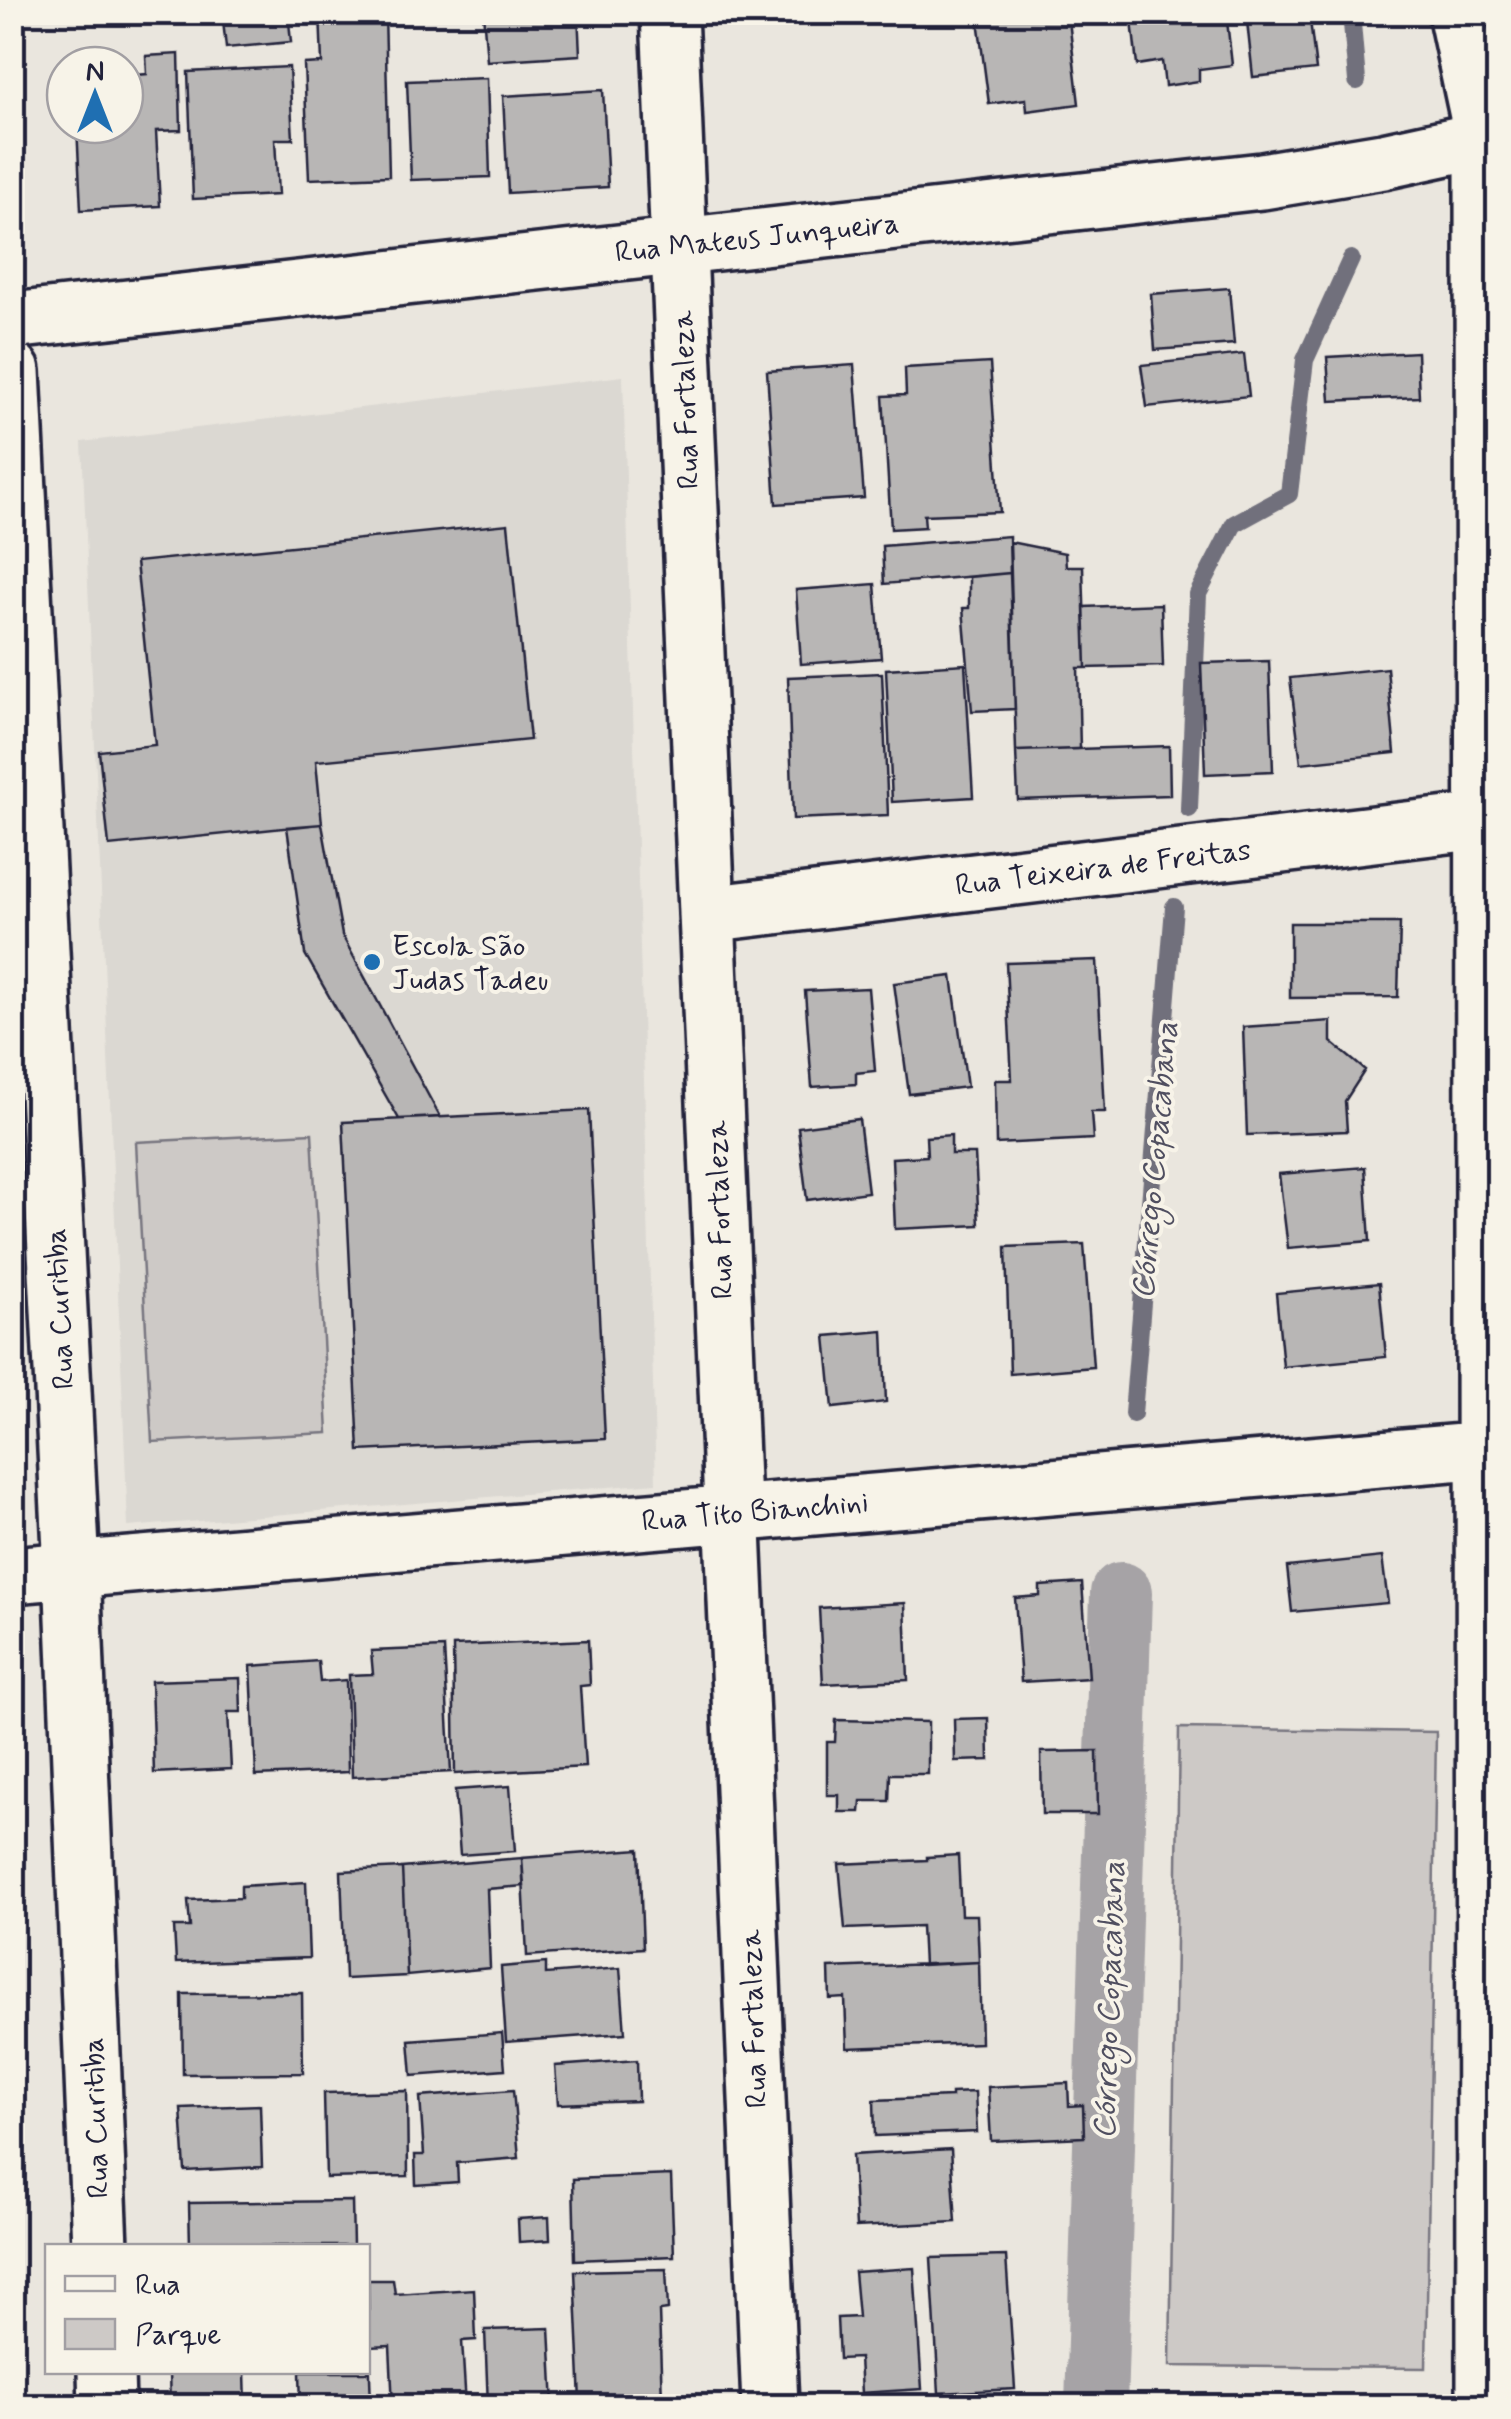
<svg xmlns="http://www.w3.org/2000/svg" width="1511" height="2419" viewBox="0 0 1511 2419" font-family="Mynerve,sans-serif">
<rect width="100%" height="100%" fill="#eae6de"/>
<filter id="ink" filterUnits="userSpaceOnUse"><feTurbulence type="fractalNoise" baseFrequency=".01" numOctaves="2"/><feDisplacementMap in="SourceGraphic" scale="20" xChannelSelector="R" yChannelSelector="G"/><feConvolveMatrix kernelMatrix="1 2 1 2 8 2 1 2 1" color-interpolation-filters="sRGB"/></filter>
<g filter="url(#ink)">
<path fill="#dbd8d2" d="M 623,376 L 656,1483 L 128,1527 L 82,442 Z"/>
<path fill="#cdc9c6" stroke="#787680" stroke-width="2.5" d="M 312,1133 L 328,1433 L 152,1442 L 136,1142 Z
M 1179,1728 L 1436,1732 L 1426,2368 L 1170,2366 Z"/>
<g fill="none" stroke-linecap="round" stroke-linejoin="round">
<path stroke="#716f7b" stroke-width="18" d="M 1351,12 L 1357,81
M 1189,809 L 1198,594 L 1234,524 L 1289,494 L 1305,360 L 1351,259
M 1133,1414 L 1174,907"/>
<path stroke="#a6a3a6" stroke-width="62" d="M 1096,2406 L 1121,1593"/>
</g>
<path fill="#b8b6b5" stroke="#22223b" stroke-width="2.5" d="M 222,12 L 288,12 L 291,42 L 226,48 Z
M 320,12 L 385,12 L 389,176 L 309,179 L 304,64 L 322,63 Z
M 483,12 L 578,12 L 580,55 L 487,61 Z
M 977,12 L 1068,12 L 1079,104 L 1027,111 L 1026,99 L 989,104 Z
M 1131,12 L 1226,12 L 1232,65 L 1199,69 L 1199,81 L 1165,86 L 1162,61 L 1137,65 Z
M 1246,12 L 1309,12 L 1316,70 L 1253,77 Z
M 179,54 L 181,130 L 156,131 L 160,206 L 81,210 L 77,125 L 125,125 L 125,76 L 147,74 L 146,56 Z
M 289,67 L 293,139 L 275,139 L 278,195 L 193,199 L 188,72 Z
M 487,78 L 490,177 L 411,180 L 407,81 Z
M 603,90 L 608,187 L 508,193 L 503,96 Z
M 1229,288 L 1234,344 L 1155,350 L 1151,294 Z
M 1417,352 L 1419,397 L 1330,401 L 1327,357 Z
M 1244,354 L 1249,396 L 1147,407 L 1141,365 Z
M 990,363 L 1000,512 L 924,515 L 925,527 L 891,529 L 883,396 L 906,395 L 905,368 Z
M 854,365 L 864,498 L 776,504 L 767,371 Z
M 508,524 L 530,740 L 316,761 L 322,824 L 109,846 L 99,751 L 155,745 L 136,562 Z
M 1009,536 L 1010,573 L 884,584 L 882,546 Z
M 1010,542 L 1065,553 L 1066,566 L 1083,566 L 1086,668 L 1078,668 L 1080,749 L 1016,751 Z
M 1010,573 L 1015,709 L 972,711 L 963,608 L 969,608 L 969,577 Z
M 875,584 L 881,658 L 801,664 L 796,590 Z
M 1161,604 L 1163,666 L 1086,668 L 1084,607 Z
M 1269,661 L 1273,771 L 1205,774 L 1201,663 Z
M 965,664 L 973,797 L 892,802 L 886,669 Z
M 1387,668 L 1395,753 L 1301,763 L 1290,678 Z
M 882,673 L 888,815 L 793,819 L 788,677 Z
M 1169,746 L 1170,795 L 1018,800 L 1016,751 Z
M 322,824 L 342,935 L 440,1117 L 399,1119 L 305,954 L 287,827 Z
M 1290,923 L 1400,923 L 1398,997 L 1290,998 Z
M 1097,960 L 1105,1112 L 1091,1112 L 1093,1139 L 996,1144 L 995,1080 L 1012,1080 L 1006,963 Z
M 952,976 L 967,1087 L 909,1094 L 894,983 Z
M 868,988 L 875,1071 L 856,1073 L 856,1084 L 812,1087 L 805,991 Z
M 1331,1021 L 1331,1042 L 1365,1070 L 1345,1101 L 1347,1131 L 1247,1135 L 1243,1027 Z
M 589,1110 L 605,1439 L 359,1451 L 343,1122 Z
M 859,1119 L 868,1192 L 807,1200 L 798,1127 Z
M 951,1135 L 951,1154 L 975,1154 L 979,1225 L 895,1229 L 892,1158 L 927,1156 L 926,1137 Z
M 1365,1167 L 1370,1241 L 1288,1248 L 1279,1174 Z
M 1084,1244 L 1093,1367 L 1010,1374 L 1006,1247 Z
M 1379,1283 L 1386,1357 L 1283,1367 L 1276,1293 Z
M 883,1331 L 886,1402 L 833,1408 L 826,1336 Z
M 1382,1557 L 1388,1603 L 1292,1612 L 1287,1567 Z
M 1082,1583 L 1089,1678 L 1021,1682 L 1015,1598 L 1040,1596 L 1040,1586 Z
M 905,1603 L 908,1680 L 823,1684 L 819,1608 Z
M 588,1640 L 590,1685 L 580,1686 L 585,1767 L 455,1774 L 453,1646 Z
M 444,1648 L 451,1772 L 352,1777 L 349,1675 L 373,1674 L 371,1651 Z
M 318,1661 L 320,1682 L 346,1680 L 348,1772 L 256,1776 L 251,1666 Z
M 240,1678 L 241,1712 L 228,1712 L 231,1769 L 154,1773 L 151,1681 Z
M 988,1718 L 989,1760 L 955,1761 L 954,1719 Z
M 836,1720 L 928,1722 L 928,1774 L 890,1774 L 889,1801 L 861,1801 L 860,1812 L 839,1812 L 839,1795 L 827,1795 L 827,1742 L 835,1742 Z
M 1097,1751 L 1098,1814 L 1042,1814 L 1041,1752 Z
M 510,1786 L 515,1851 L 460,1855 L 455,1790 Z
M 639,1849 L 643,1948 L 527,1956 L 522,1858 Z
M 958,1855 L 961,1915 L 977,1915 L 979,1962 L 923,1965 L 921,1926 L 845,1929 L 839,1864 L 927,1860 L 927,1857 Z
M 522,1858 L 524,1886 L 487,1889 L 490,1968 L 407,1976 L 402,1868 Z
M 402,1868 L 407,1976 L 345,1979 L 341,1871 Z
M 306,1882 L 309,1958 L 176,1963 L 174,1927 L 190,1927 L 188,1900 L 241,1898 L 241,1886 Z
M 979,1962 L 981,2043 L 847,2048 L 845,1998 L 830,1999 L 829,1968 Z
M 546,1963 L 546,1974 L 620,1968 L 625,2033 L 506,2042 L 501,1967 Z
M 302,1993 L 303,2073 L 183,2074 L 182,1994 Z
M 502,2033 L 505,2069 L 412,2076 L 409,2040 Z
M 637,2060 L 638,2101 L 558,2104 L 555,2066 Z
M 1068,2083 L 1069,2106 L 1083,2105 L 1084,2137 L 991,2141 L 988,2087 Z
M 513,2090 L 519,2158 L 457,2163 L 458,2182 L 416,2185 L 415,2155 L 424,2155 L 420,2097 Z
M 407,2091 L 408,2176 L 326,2178 L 324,2093 Z
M 975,2092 L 977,2132 L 875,2136 L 874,2100 L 951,2097 L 951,2093 Z
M 260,2105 L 262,2167 L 185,2171 L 181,2108 Z
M 951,2149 L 956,2222 L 856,2227 L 852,2155 Z
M 671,2175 L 674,2256 L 575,2260 L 573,2179 Z
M 352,2201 L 353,2246 L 190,2246 L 189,2203 Z
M 549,2217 L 550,2240 L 519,2242 L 518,2219 Z
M 1006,2256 L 1015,2389 L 939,2393 L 931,2258 Z
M 914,2268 L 922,2389 L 861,2393 L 859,2358 L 839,2359 L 837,2318 L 858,2317 L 854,2272 Z
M 666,2269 L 668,2310 L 659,2311 L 662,2400 L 581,2402 L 575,2271 Z
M 368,2280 L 393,2280 L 395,2294 L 474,2289 L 476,2340 L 462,2341 L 466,2406 L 393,2406 L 390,2346 L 369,2347 Z
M 550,2328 L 554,2406 L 488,2406 L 485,2330 Z
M 369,2347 L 371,2406 L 301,2406 L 300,2372 L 368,2372 Z
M 169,2372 L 245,2372 L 246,2406 L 170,2406 Z"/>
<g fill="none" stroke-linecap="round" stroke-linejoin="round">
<defs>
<path id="minor" d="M 669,12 L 770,2406
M 1456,12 L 1483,139 L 1485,2406
M 12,371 L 72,1570 L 100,2246
M 707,914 L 1498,819
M 12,1575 L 1498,1449
M 106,2372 L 107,2406"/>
<path id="secondary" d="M 12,321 L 1262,181 L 1383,161 L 1498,136"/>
</defs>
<use href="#minor" stroke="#22223b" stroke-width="62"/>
<use href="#secondary" stroke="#22223b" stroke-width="62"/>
<use href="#minor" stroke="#f7f3e8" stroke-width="55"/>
<use href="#secondary" stroke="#f7f3e8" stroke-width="55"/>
</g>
</g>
<circle fill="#1f6fb2" stroke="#f7f3e8" stroke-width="4" cx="372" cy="962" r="10"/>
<g text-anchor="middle" stroke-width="8" stroke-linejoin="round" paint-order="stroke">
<g font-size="30" fill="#22223b" stroke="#f7f3e8">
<text transform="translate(757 237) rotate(-6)" y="10">Rua Mateus Junqueira</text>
<text transform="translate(685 400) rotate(-92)" y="10">Rua Fortaleza</text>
<text transform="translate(1103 867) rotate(-7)" y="10">Rua Teixeira de Freitas</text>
<text transform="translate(719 1210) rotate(-92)" y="10">Rua Fortaleza</text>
<text transform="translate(59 1309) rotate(-93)" y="10">Rua Curitiba</text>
<text transform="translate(755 1511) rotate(-5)" y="10">Rua Tito Bianchini</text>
<text transform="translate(753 2019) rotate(-92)" y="10">Rua Fortaleza</text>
<text transform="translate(95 2118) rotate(-92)" y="10">Rua Curitiba</text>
</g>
<g font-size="30" fill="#22223b" stroke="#f7f3e8" text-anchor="start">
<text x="392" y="955">Escola São<tspan x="392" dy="34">Judas Tadeu</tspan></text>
</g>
<g font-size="32" font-style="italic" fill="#504f60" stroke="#f7f3e8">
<text transform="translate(1154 1160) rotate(-85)" y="11">Córrego Copacabana</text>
<text transform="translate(1108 2000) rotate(-88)" y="11">Córrego Copacabana</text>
</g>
</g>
<rect width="1511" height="2419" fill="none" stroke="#f7f3e8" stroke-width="50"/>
<rect x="25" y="25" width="1461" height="2369" fill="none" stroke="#22223b" stroke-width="4" filter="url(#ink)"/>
<rect x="45" y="2244" width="325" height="130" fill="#f7f3e8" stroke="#a29fa3" stroke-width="2.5"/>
<rect x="65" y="2276" width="50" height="15" fill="#f7f3e8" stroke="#a29fa3" stroke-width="2.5"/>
<text x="135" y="2294" font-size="30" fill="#22223b">Rua</text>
<rect x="65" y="2319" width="50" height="30" fill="#cdc9c6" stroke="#a29fa3" stroke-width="2.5"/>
<text x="135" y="2344" font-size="30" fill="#22223b">Parque</text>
<g transform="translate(95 95)"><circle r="48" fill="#f7f3e8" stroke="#a29fa3" stroke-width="2.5"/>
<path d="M0-8L18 38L0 25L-18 38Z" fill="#1f6fb2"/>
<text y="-15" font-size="28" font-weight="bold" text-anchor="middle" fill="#22223b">N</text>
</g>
</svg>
